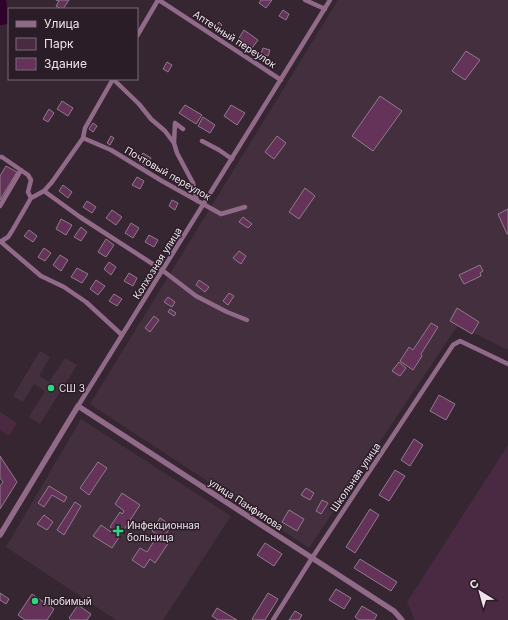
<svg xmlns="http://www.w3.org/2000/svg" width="508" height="620" viewBox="0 0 508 620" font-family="Inter,sans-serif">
<rect width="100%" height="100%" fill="#362632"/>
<path fill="#432f3e" d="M 338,0 L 508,0 L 508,350 L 458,325 L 309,548 L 90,404 Z
M 40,351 L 50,357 L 39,376 L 49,382 L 65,358 L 77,365 L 40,424 L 29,417 L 45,391 L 34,384 L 23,402 L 13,396 Z
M 81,419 L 231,516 L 163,620 L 116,620 L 6,547 Z"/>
<path fill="#492a42" d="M 0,412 L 17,423 L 9,436 L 0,430 Z
M 508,445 L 508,620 L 415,620 L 407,602 Z"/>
<path fill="#300129" d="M 0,0 L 6,0 L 9,16 L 9,24 L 0,25 Z"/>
<path fill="#65335a" stroke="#8e7c89" d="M 56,0 L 69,0 L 63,9 L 61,9 L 56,6 L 59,1 Z
M 261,0 L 272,0 L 266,8 L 259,3 Z
M 283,10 L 289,14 L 286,20 L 279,16 Z
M 219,22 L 222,25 L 219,28 L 216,26 Z
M 244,30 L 258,40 L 252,48 L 239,38 Z
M 263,48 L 270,50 L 268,56 L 261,54 Z
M 466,51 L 480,60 L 465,80 L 452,71 Z
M 167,62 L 172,65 L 168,72 L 163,69 Z
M 380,96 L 402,111 L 373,151 L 352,136 Z
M 62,101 L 73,108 L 68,116 L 57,109 Z
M 185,105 L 202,115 L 196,124 L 179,113 Z
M 231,105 L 245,113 L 237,125 L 224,116 Z
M 49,109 L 54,113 L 48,122 L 43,119 Z
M 203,117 L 215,125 L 210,133 L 198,126 Z
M 93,123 L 97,126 L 93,132 L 89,129 Z
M 111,136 L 114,138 L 110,145 L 107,143 Z
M 277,136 L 286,143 L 274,159 L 265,152 Z
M 143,153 L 151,158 L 146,166 L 138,161 Z
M 6,166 L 17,172 L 0,200 L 0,176 Z
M 137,177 L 144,181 L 140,189 L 132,185 Z
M 63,185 L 72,192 L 68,198 L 59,191 Z
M 305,188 L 315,196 L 299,219 L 289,212 Z
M 172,200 L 178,203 L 175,210 L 169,206 Z
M 87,201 L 96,207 L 92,213 L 83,207 Z
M 508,209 L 508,234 L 507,234 L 498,214 Z
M 112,210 L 122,217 L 116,225 L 106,218 Z
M 243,217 L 252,224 L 248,228 L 239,222 Z
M 61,219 L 72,225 L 66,235 L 56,229 Z
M 131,223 L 139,228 L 133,238 L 125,233 Z
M 81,227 L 87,232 L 81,241 L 74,237 Z
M 29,230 L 37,236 L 33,242 L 24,236 Z
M 149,235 L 158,240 L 154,247 L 145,242 Z
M 106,239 L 114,245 L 106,257 L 98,252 Z
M 44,248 L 51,253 L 45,261 L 38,257 Z
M 239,251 L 246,256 L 241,264 L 233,258 Z
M 60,255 L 68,260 L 61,271 L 53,265 Z
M 109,262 L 116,267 L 111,275 L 104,269 Z
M 480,265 L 483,271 L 480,273 L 481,276 L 464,284 L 459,275 Z
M 77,268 L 88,274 L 82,283 L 71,277 Z
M 129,273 L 137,278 L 133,286 L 124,281 Z
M 96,280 L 105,286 L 98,295 L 90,289 Z
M 199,280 L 209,287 L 205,292 L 196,285 Z
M 229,293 L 234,296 L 228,305 L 223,301 Z
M 114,294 L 122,299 L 117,306 L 109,301 Z
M 168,297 L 175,302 L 172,307 L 164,302 Z
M 457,308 L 479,322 L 472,334 L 450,321 Z
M 170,309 L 176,313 L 174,316 L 168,312 Z
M 154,316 L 159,320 L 150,332 L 145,328 Z
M 431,323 L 438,327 L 421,354 L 422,356 L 413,370 L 400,361 L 409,347 L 413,350 Z
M 399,362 L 406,368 L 400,376 L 392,371 Z
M 439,395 L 455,404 L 446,420 L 430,411 Z
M 414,439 L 423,445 L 410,466 L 401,460 Z
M 0,456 L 17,482 L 0,509 L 0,486 L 3,482 L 0,478 Z
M 98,462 L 107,468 L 89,495 L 80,488 Z
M 395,470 L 405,476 L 389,501 L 379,495 Z
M 49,486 L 67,497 L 64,502 L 52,495 L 44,507 L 38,503 Z
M 306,488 L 314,493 L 310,500 L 301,495 Z
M 122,493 L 140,505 L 112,548 L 93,536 L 101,525 L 111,532 L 113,529 L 110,527 L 120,512 L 122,514 L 124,511 L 115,504 Z
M 322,500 L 328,503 L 321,514 L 316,511 Z
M 75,502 L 81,506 L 64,535 L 57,530 Z
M 370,509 L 379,515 L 355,553 L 346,547 Z
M 289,510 L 304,519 L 297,531 L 282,522 Z
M 44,515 L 53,522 L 47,530 L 37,524 Z
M 160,518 L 172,526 L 165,535 L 171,539 L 155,563 L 150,559 L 144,568 L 132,560 L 140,548 L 147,552 L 158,535 L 152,531 Z
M 265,543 L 282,554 L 274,566 L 257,555 Z
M 360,559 L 397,582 L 391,591 L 354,568 Z
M 336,589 L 351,598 L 344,609 L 329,600 Z
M 0,593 L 9,599 L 6,604 L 0,600 Z
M 268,593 L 278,599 L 265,620 L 254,620 L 252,619 Z
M 32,594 L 54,609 L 47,620 L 25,620 L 18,615 Z
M 78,605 L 91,614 L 87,620 L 71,620 L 69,618 Z
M 362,606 L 377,615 L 374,620 L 359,620 L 355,617 Z
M 217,608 L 237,620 L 218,620 L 212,616 Z
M 295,611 L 302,615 L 299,620 L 289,620 Z"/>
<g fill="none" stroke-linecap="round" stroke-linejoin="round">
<path stroke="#926a89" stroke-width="4.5" d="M 159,0 L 281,80
M 305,0 L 325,9
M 137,36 L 158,0
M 113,79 L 139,104 L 151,119 L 165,131 L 174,143
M 183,129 L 175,123 L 174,143 L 177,153 L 193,183 L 197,201
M 83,138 L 111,150 L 162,181 L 221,214 L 245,207
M 202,141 L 219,150 L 232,159
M 0,157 L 2,157 L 28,175 L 31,180 L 28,192 L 31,198
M 44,191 L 80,217 L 162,270 L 196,296 L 227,312 L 247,320
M 0,206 L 21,170
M 0,242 L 8,237 L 12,231 L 31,198 L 44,191 L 52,182 L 83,138 L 85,128 L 113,79
M 1,242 L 41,276 L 64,287 L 86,302 L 122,335
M 78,406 L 330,0
M 273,620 L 312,558 L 453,345 L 460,341 L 508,364"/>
<path stroke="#926a89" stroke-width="5.5" d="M 0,535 L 78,406 L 394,611 L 402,620"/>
</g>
<g fill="#2ed883" stroke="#2b1d28" stroke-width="1.5">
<circle cx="51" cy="388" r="4"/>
<path d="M116 525h4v4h4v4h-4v4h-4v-4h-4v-4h4z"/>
<circle cx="35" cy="601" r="4"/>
</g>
<g text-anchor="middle" stroke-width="3" stroke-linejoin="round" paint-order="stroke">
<g font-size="10" fill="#ede3ea" stroke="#2b1d28">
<text transform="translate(235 39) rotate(33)" y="4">Аптечный переулок</text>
<text transform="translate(168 173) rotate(30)" y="4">Почтовый переулок</text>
<text transform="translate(157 263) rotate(-58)" y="4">Колхозная улица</text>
<text transform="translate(355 477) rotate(-56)" y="4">Школьная улица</text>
<text transform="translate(246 504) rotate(33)" y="4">улица Панфилова</text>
</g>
<g font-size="10" fill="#ede3ea" stroke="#2b1d28" text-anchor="start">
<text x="59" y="392">СШ 3</text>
<text x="127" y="529">Инфекционная<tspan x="127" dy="12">больница</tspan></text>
<text x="43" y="605">Любимый</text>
</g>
</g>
<rect x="8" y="8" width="130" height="72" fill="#2b1d28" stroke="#796c76"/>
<rect x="16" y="21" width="20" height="6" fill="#926a89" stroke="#796c76"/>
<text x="44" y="28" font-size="12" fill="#ede3ea">Улица</text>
<rect x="16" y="38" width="20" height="12" fill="#492a42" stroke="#796c76"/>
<text x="44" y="48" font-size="12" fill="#ede3ea">Парк</text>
<rect x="16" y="58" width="20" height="12" fill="#65335a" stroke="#796c76"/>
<text x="44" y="68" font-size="12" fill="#ede3ea">Здание</text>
<g transform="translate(480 592) rotate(323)" stroke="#2b1d28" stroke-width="3" paint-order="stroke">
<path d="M0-3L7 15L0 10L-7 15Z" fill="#ede3ea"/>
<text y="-6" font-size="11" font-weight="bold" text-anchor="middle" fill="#ede3ea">С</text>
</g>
</svg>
